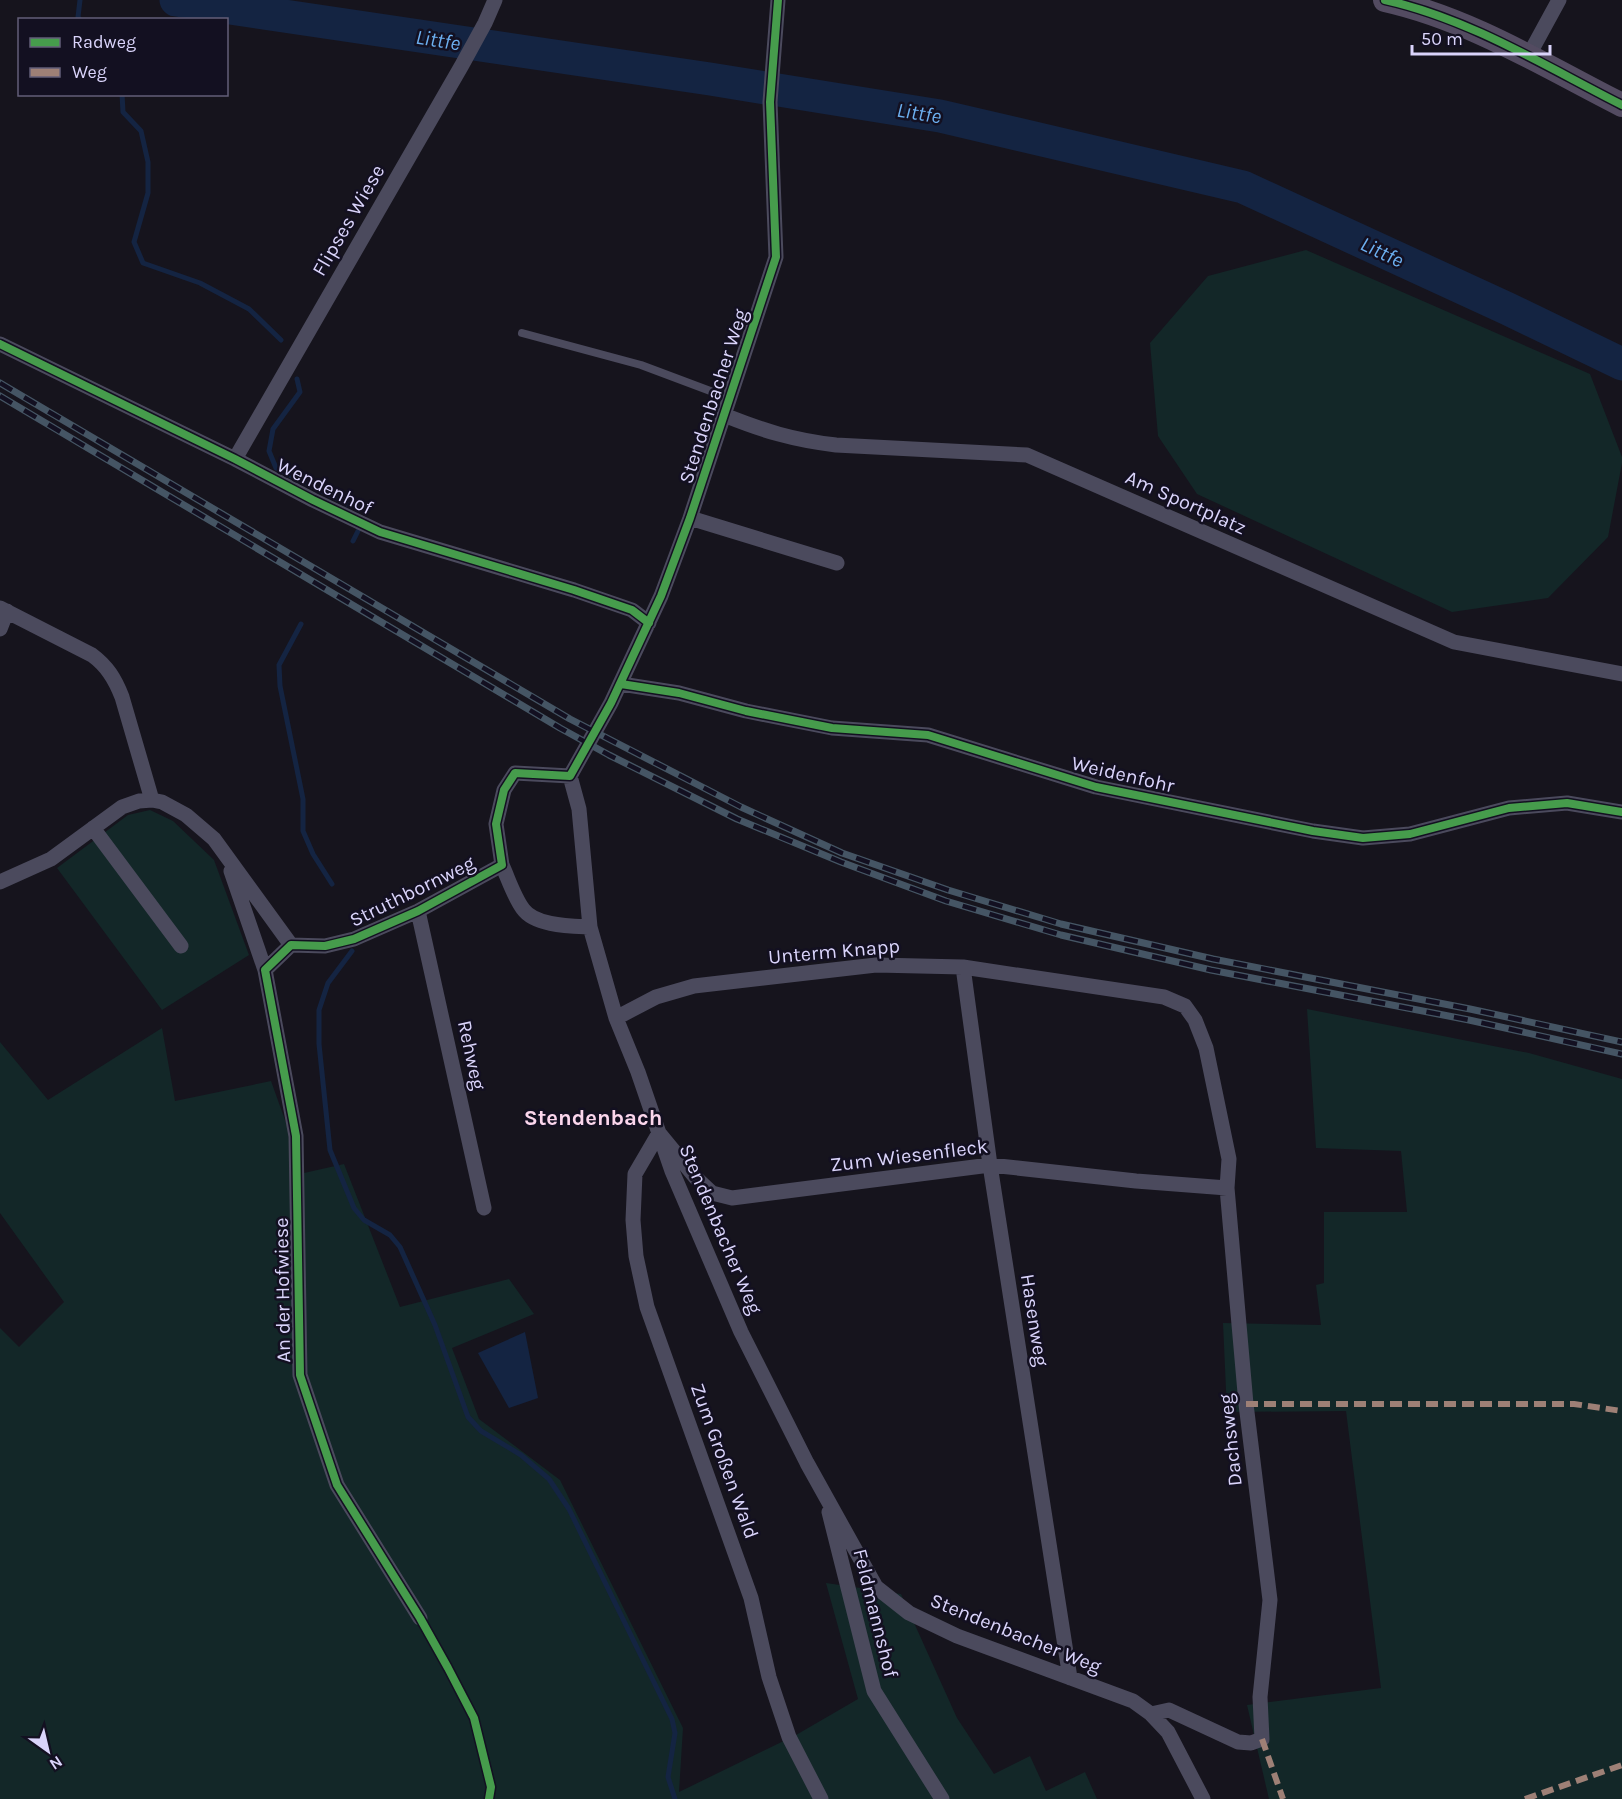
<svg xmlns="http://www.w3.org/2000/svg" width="1622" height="1799" viewBox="0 0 1622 1799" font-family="Karla,sans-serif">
<rect width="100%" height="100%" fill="#16141d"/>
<path fill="#132728" d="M 1306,250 L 1590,374 L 1622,457 L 1622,463 L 1608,537 L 1548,598 L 1452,612 L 1197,494 L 1158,436 L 1150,343 L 1208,276 Z
M 150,810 L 173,821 L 214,860 L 249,955 L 162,1010 L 57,868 L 128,815 Z
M 1307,1009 L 1529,1053 L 1622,1079 L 1622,1799 L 1269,1799 L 1247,1705 L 1381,1688 L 1346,1411 L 1227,1412 L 1223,1323 L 1321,1325 L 1316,1285 L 1324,1283 L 1324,1212 L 1407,1212 L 1401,1151 L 1316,1148 Z
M 162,1028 L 175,1101 L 271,1081 L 304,1173 L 344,1164 L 400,1307 L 509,1279 L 534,1314 L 452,1348 L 479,1419 L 560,1480 L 683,1728 L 679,1792 L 796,1735 L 858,1699 L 826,1583 L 901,1594 L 957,1718 L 994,1774 L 1030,1756 L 1046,1791 L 1085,1772 L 1097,1799 L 0,1799 L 0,1328 L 19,1347 L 64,1302 L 0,1213 L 0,1042 L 48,1100 Z"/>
<path fill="#142442" d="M 525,1332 L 538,1398 L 509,1408 L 478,1353 Z"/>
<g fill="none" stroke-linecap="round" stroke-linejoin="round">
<path stroke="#142442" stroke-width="5" d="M 80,0 L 78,17 L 80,20
M 122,94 L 123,112 L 141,131 L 148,162 L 148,193 L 134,242 L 143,263 L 200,283 L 249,309 L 281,340
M 297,379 L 300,392 L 273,429 L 269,451 L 276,468 L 349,505
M 353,541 L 358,531
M 301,624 L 279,665 L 280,686 L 303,799 L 303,831 L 313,854 L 332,884
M 352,951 L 328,983 L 319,1010 L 319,1044 L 330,1150 L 354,1208 L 364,1220 L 390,1235 L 400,1247 L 435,1325 L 468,1417 L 481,1431 L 521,1455 L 549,1479 L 569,1509 L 672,1719 L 675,1733 L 668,1777 L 675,1799"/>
<path stroke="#142442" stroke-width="33" d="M 176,0 L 710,79 L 940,116 L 1243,187 L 1506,308 L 1622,364"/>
<path stroke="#4b4a5d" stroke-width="8" d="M 522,333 L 641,365 L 729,398"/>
<path stroke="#4b4a5d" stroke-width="15" d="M 778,0 L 770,102 L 776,257 L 690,518 L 661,596 L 611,703 L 570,776 L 579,809 L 590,927 L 616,1018 L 638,1072 L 672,1171 L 741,1332 L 807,1463 L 876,1587 L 909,1613 L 957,1636 L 1133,1701 L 1151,1714 L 1168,1732 L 1203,1799
M 1529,55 L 1559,0
M 0,344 L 235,459 L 313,500 L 380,532 L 574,590 L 632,610 L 649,623
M 724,415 C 764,431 793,440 836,445 L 1027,455 L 1454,642 L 1622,674
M 235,459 L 462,65 L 485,23 L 495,0
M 690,518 L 837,563
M 0,608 L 92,655 C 107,666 115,679 122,697 L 152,800
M 0,629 L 7,611
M 621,684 L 679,693 L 746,711 L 832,728 L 928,735 L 1096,787 L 1313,831 L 1363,838 L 1410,834 L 1509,808 L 1567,803 L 1622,812
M 93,828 L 181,946
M 502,865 C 508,878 514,897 523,909 C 535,926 571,926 590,927
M 231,871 L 265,970
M 0,882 L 51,859 L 122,807 L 139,801 L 152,800 L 162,802 L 186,815 L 214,839 L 291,945
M 418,911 L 484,1208
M 291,945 L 265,970 L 296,1136 L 300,1375 L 337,1485 L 420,1618
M 291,945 L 325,946 L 354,939 L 418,911 L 502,865 L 496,824 L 504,790 L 515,773 L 570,776
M 963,967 L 990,1165 L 1070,1678
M 616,1018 L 656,997 L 694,986 L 876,965 L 963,967 L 1164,997 L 1185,1006 L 1195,1020 L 1206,1048 L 1229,1159 L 1227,1188 L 1246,1404 L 1270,1600 L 1260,1697 L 1262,1739 L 1251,1743 L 1238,1742 L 1169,1710 L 1151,1714
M 829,1512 L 874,1691 L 942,1799
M 821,1799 L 789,1737 L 769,1677 L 751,1598 L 647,1307 L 636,1256 L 633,1220 L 635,1174 L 659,1133 L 696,1178 L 712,1193 L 732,1198 L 990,1165 L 1136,1181 L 1227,1188"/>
<path stroke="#534b61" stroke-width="24" d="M 1385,0 C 1470,19 1545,66 1622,105"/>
<defs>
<path id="rail" d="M 0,383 L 570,719 L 741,807 L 842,853 L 948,890 L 1061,924 L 1213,959 L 1470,1009 L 1622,1042
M 0,396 L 560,728 L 609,755 L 737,819 L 841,862 L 946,901 L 1061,935 L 1211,970 L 1469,1020 L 1622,1054"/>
</defs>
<use href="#rail" stroke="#455564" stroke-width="7"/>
<use href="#rail" stroke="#131021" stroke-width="4.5" stroke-dasharray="14" stroke-linecap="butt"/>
<path stroke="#9e8076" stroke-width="6" stroke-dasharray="12 6" stroke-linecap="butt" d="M 1246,1404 L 1574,1404 L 1622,1411
M 1262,1739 L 1283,1799
M 1525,1799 L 1622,1765"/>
<defs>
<path id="cycleway" d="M 1385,0 C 1470,19 1545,66 1622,105
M 0,344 L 235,459 L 313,500 L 380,532 L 574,590 L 632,610 L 649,623
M 621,684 L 679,693 L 746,711 L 832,728 L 928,735 L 1096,787 L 1313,831 L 1363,838 L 1410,834 L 1509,808 L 1567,803 L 1622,812
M 489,1799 L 491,1787 L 474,1718 L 448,1668 L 420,1618 L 337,1485 L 300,1375 L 296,1136 L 265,970 L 291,945 L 325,946 L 354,939 L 418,911 L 502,865 L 496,824 L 504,790 L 515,773 L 570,776 L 611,703 L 661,596 L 690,518 L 776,257 L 770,102 L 778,0"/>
</defs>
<use href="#cycleway" stroke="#131021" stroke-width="11"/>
<use href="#cycleway" stroke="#469c4c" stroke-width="8"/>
</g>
<g text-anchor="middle" stroke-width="5" stroke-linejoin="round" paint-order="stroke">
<g font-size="20" fill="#dad4fb" stroke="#131021">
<text transform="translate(348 220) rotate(-60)" y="7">Flipses Wiese</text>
<text transform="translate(713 396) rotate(-72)" y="7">Stendenbacher Weg</text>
<text transform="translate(325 486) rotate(26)" y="7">Wendenhof</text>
<text transform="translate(1186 502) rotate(24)" y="7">Am Sportplatz</text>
<text transform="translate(1123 774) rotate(13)" y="7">Weidenfohr</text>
<text transform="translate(412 891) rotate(-26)" y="7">Struthbornweg</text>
<text transform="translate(834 951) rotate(-5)" y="7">Unterm Knapp</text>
<text transform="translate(472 1055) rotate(78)" y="7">Rehweg</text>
<text transform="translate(909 1155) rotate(-7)" y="7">Zum Wiesenfleck</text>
<text transform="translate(721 1229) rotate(67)" y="7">Stendenbacher Weg</text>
<text transform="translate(282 1290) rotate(-91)" y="7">An der Hofwiese</text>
<text transform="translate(1035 1320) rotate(81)" y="7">Hasenweg</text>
<text transform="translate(1230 1440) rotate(-96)" y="7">Dachsweg</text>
<text transform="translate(725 1461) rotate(70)" y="7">Zum Großen Wald</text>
<text transform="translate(876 1613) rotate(76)" y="7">Feldmannshof</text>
<text transform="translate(1016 1633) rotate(22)" y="7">Stendenbacher Weg</text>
</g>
<g font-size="21" font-style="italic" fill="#6caff0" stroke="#131021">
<text transform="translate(438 40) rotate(9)" y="7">Littfe</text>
<text transform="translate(919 113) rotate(9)" y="7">Littfe</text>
<text transform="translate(1382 252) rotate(25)" y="7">Littfe</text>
</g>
<g font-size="22" font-weight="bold" fill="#fbd6ec" stroke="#131021">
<text x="593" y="1125">Stendenbach</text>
</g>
</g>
<rect x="18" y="18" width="210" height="78" fill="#131021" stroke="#635e78" stroke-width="1.5"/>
<rect x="30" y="38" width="30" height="9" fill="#469c4c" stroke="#635e78" stroke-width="1.5"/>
<text x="72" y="48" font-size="18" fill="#dad4fb">Radweg</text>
<rect x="30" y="68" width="30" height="9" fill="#9e8076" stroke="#635e78" stroke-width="1.5"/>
<text x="72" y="78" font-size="18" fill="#dad4fb">Weg</text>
<g transform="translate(48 1751) rotate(146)" stroke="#131021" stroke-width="4.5" paint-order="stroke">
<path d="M0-4.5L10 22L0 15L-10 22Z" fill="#dad4fb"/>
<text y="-9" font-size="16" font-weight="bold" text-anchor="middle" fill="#dad4fb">N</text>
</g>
<path d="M1412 45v9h138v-9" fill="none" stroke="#dad4fb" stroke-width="3"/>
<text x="1421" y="45" font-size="18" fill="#dad4fb" stroke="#131021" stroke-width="4.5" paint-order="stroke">50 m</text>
</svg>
